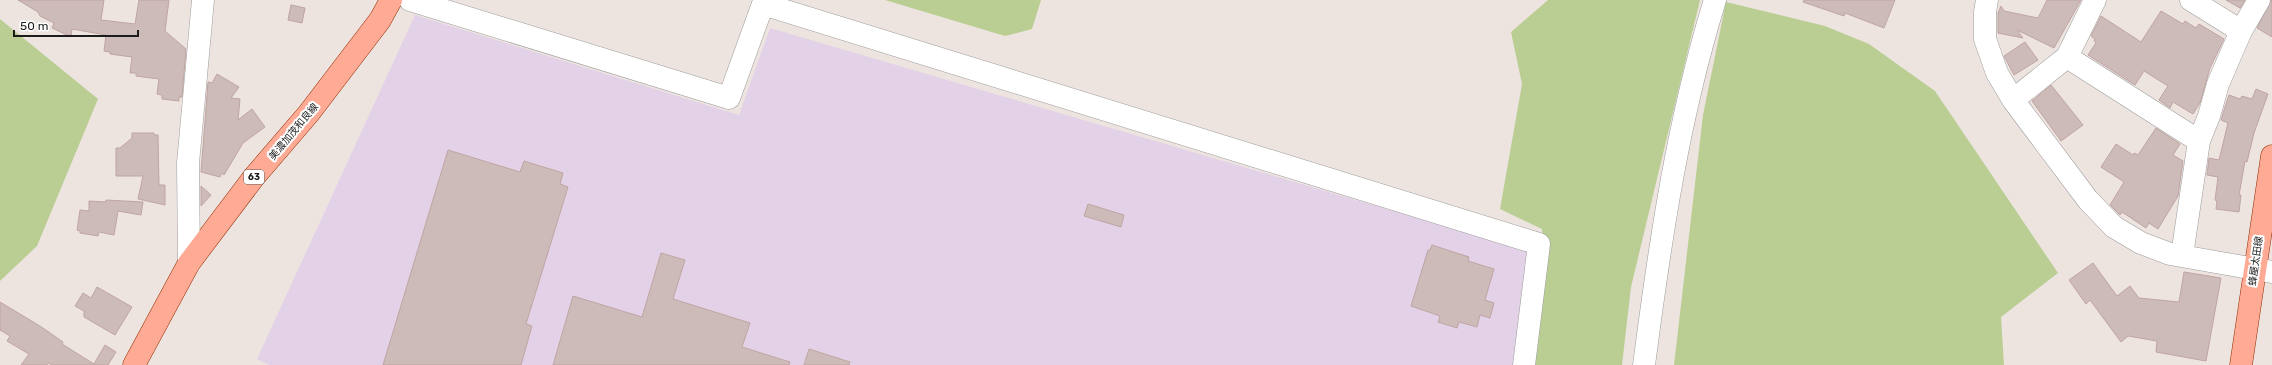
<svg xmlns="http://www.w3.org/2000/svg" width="2272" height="365" viewBox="0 0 2272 365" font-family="Rubik,'Noto Sans JP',sans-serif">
<rect width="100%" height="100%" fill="#ede4e0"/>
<path fill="#e3d2e7" d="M 415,15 L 739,115 L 770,28 L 1544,255 L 1533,365 L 269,365 L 257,359 Z"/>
<path fill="#bace93" d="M 885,0 L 1041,0 L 1032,29 L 1005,36 Z
M 1548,0 L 1700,0 L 1631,287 L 1622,365 L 1533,365 L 1544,255 L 1542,229 L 1500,209 L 1522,84 L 1511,32 Z
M 1726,2 L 1825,26 L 1869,44 L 1935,91 L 2058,273 L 2001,317 L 2004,365 L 1674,365 L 1703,115 Z
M 0,19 L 98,99 L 37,246 L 0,281 Z"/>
<path fill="#cdbbb9" stroke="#bfa4a2" d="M 18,0 L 104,0 L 101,20 L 135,24 L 139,0 L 169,0 L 165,31 L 186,49 L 182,97 L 179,97 L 179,101 L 162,99 L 162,95 L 157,94 L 159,79 L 136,76 L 136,73 L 130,73 L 132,57 L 110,54 L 110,52 L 104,51 L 106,35 L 72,29 L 71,37 L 52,28 L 54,23 L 40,16 L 38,12 Z
M 1804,0 L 1895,0 L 1884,28 L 1845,13 L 1844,16 L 1803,2 Z
M 2047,0 L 2081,0 L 2054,48 L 2017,30 L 2023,38 L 1998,33 L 1998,13 L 2001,6 L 2004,11 L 2038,18 Z
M 2226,0 L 2245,0 L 2240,8 Z
M 2271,0 L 2272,0 L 2272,37 L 2257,28 Z
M 291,5 L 305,8 L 302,23 L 288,20 Z
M 2161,11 L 2183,24 L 2185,21 L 2196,28 L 2199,24 L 2224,39 L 2210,68 L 2200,103 L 2193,114 L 2173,102 L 2170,108 L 2159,100 L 2168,86 L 2144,71 L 2135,85 L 2088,55 L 2096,43 L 2094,41 L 2095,39 L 2091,36 L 2101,16 L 2141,42 Z
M 2025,42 L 2038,60 L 2014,75 L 2004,56 Z
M 217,74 L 239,87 L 231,98 L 240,99 L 238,120 L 252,109 L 265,127 L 243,143 L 224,175 L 222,173 L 220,177 L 201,172 L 208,82 L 212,83 Z
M 2051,85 L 2083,125 L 2061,141 L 2032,101 Z
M 2256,89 L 2268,94 L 2254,133 L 2247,162 L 2245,161 L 2239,195 L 2241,195 L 2239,212 L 2216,209 L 2217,201 L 2215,200 L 2218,177 L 2207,175 L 2209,158 L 2219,160 L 2228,123 L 2221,120 L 2224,110 L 2229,95 L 2240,99 L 2242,96 L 2252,99 Z
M 2156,128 L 2180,144 L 2173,155 L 2183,161 L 2178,196 L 2158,229 L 2149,223 L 2146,228 L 2122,212 L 2120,215 L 2110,205 L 2124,182 L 2101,167 L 2116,144 L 2133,155 L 2134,153 L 2138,155 Z
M 132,133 L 154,133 L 154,135 L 158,135 L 159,185 L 165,185 L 165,205 L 138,199 L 143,176 L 116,176 L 116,148 L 120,148 L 132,138 Z
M 448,150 L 520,172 L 524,161 L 563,173 L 560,184 L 568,187 L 526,324 L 532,326 L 521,365 L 383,365 Z
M 201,186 L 211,195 L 201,206 Z
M 106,200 L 143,202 L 141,215 L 118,211 L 114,235 L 99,232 L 98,236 L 80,233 L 80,231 L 77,230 L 80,210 L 89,211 L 89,201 L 106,202 Z
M 1088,204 L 1124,215 L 1121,227 L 1084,216 Z
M 1432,245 L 1469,257 L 1468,261 L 1494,269 L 1485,300 L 1494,303 L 1490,318 L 1480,315 L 1477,327 L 1459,322 L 1457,328 L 1438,322 L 1440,316 L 1411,306 L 1428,250 L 1430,250 Z
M 661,253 L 685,260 L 673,299 L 750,323 L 742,347 L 790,362 L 789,365 L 553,365 L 573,296 L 642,317 Z
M 2093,263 L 2117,296 L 2130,286 L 2139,298 L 2179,302 L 2184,272 L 2221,278 L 2206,361 L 2156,352 L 2157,341 L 2128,336 L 2121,342 L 2090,300 L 2086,304 L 2069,280 Z
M 97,287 L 132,307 L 115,335 L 84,317 L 84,311 L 75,306 L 83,293 L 91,298 Z
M 0,302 L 40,326 L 63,342 L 62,344 L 94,364 L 105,345 L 116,352 L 108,365 L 52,365 L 48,363 L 47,365 L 21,365 L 29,354 L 7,341 L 10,336 L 0,330 Z
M 809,349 L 850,362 L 849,365 L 804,365 Z"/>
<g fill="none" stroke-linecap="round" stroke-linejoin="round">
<defs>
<path id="minor" d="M 410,0 L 729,98 L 763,4 L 1539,244 L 1524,365
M 1987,0 L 1985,12 L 1985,39 L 1997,73 L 2013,100 L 2088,200 L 2114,227 L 2141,243 L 2170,254 L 2272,272
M 2191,0 L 2241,31
M 2067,57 L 2199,141
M 2013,100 L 2067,57 L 2095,0
M 2182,255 L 2199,141 L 2209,116 L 2218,84 L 2241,31 L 2259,0
M 189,263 L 188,163 L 203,0
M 1644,365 C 1660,242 1678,119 1715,0"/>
<path id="major" d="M 134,365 L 189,263 L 254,177 L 309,113 L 380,20 L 391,0
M 2241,365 L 2272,156"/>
</defs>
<use href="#minor" stroke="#9c9c9c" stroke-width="23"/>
<use href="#major" stroke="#922d00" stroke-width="23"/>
<use href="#minor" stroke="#fff" stroke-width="22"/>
<use href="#major" stroke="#ffaa94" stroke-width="22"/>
</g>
<g text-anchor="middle" stroke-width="4" stroke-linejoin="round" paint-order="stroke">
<rect fill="#fff" stroke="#5f5f5f" stroke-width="1" x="244" y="170" width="20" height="14" rx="3"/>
<g font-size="9" font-weight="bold" fill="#1b1b1b">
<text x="254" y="180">63</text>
</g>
<g font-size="10" fill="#1b1b1b" stroke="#fff">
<text transform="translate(293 131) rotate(-50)" y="4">美濃加茂和良線</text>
<text transform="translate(2255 261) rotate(-82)" y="4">蜂屋太田線</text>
</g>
</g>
<path d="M14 30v6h124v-6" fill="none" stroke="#1b1b1b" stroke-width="2"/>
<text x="20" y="30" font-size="12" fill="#1b1b1b" stroke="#ffffff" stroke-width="3" paint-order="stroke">50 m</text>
</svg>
